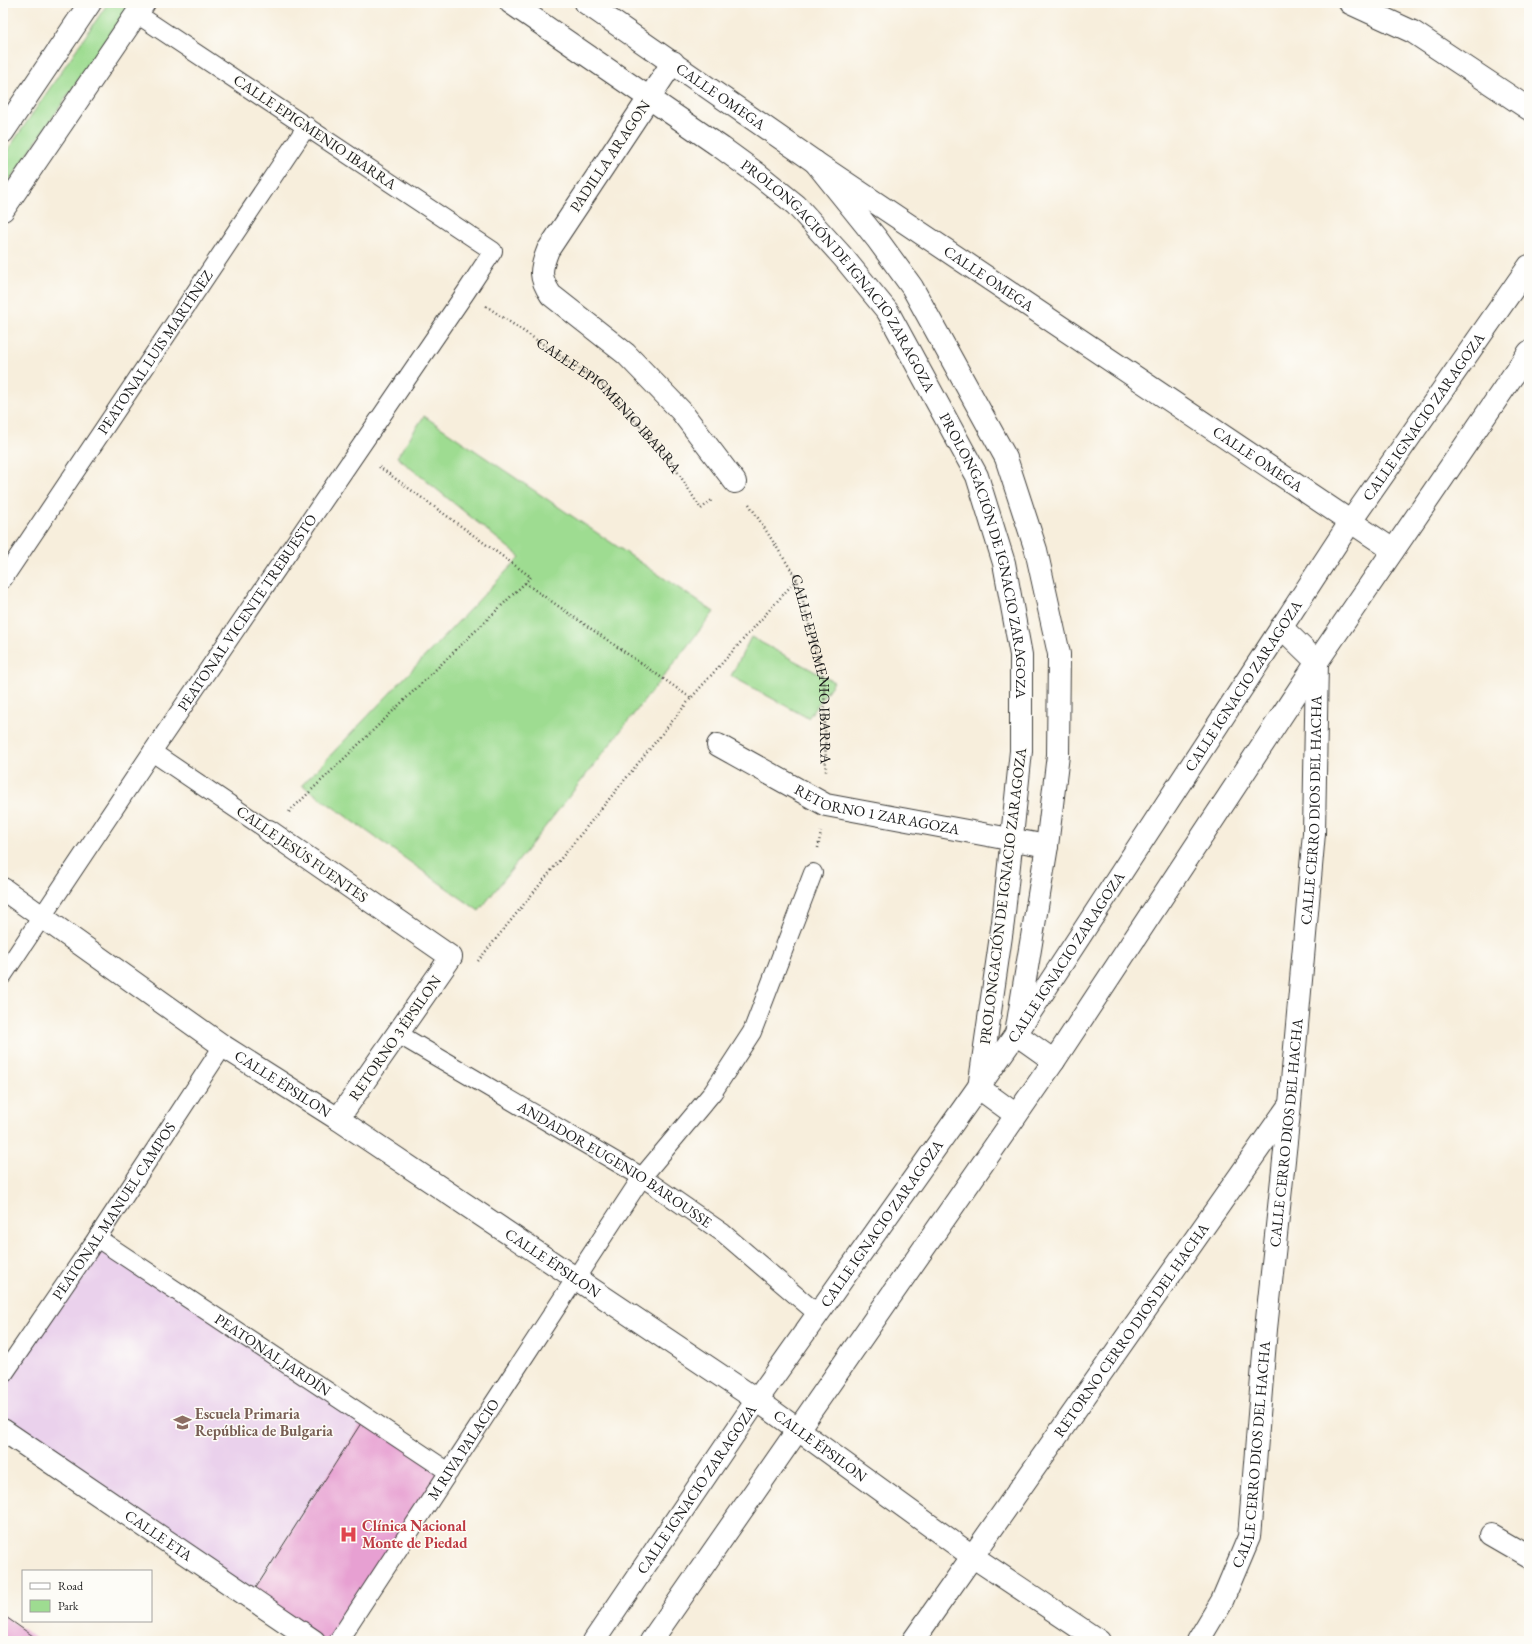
<svg xmlns="http://www.w3.org/2000/svg" width="1532" height="1644" viewBox="0 0 1532 1644" font-family="'EB Garamond',serif">
<rect width="100%" height="100%" fill="#fdfcf7"/>
<filter id="ink" filterUnits="userSpaceOnUse"><feTurbulence type="fractalNoise" baseFrequency=".025" numOctaves="2"/><feDisplacementMap in="SourceGraphic" scale="8" xChannelSelector="R" yChannelSelector="G"/><feConvolveMatrix kernelMatrix="1 2 1 2 8 2 1 2 1" color-interpolation-filters="sRGB"/></filter>
<filter id="wash" filterUnits="userSpaceOnUse"><feTurbulence type="fractalNoise" baseFrequency=".012" numOctaves="4" result="noise"/><feDisplacementMap in="SourceGraphic" scale="16" xChannelSelector="R" yChannelSelector="G"/><feGaussianBlur stdDeviation="0.9" result="paint"/><feColorMatrix in="noise" values="0 0 0 0 0 0 0 0 0 0 0 0 0 0 0 0 0 1.4 0 .05"/><feComposite in="paint" operator="in"/></filter>
<g filter="url(#wash)">
<rect width="100%" height="100%" fill="#f7eedc"/>
<path fill="#ead1ec" d="M 97,1238 L 365,1417 L 250,1597 L 3,1430 L 3,1375 Z"/>
<path fill="#9edc91" stroke="#5d7c56" d="M 108,3 L 131,3 L 3,190 L 3,157 Z
M 424,416 L 714,612 L 479,911 L 302,785 L 520,557 L 397,457 Z
M 751,637 L 834,682 L 808,718 L 731,676 Z"/>
<g id="blocks">
<path fill="#e7a0d2" d="M 365,1417 L 449,1472 L 338,1641 L 314,1641 L 250,1597 Z
M 3,1615 L 40,1641 L 3,1641 Z"/>
</g>
</g>
<g filter="url(#ink)">
<use href="#blocks" fill-opacity="0" stroke="#3d3c39" stroke-width="1"/>
<g fill="none" stroke-linecap="round" stroke-linejoin="round">
<defs>
<g id="pedestrian">
<path id="s3" d="M 3,579 L 307,126"/>
<path d="M 152,752 L 269,831"/>
<path id="s4" d="M 3,975 L 152,752 L 466,292 L 493,251 L 137,14"/>
<path id="s5" d="M 398,1034 L 642,1177 L 723,1233 L 819,1315"/>
<path id="s6" d="M 97,1238 L 449,1472"/>
<path id="s7" d="M 3,1375 L 97,1238 L 223,1046"/>
<path id="s8" d="M 338,1641 L 642,1177 L 713,1092 L 752,1032 L 813,873"/>
</g>
<g id="minor">
<path id="s9" d="M 511,3 L 722,148 L 759,175 L 796,205 L 843,257 L 888,312 L 977,476 L 1004,563 L 1021,655 L 1021,751 L 1003,922 L 979,1088 L 1016,1115"/>
<path id="s10" d="M 586,3 L 815,162 L 1393,550"/>
<path d="M 1350,3 L 1413,32 L 1529,109"/>
<path d="M 673,62 L 548,250 C 540,270 539,277 551,295 L 626,354 L 681,411 L 735,482"/>
<path d="M 815,162 L 877,239 L 912,287 L 1006,458 L 1036,550 L 1059,654 L 1058,755 L 1047,846 L 1016,1034 L 1054,1061"/>
<path id="s11" d="M 718,745 L 826,805 L 1047,846"/>
<path d="M 269,831 L 451,957 L 338,1119"/>
<path id="s12" d="M 3,889 L 223,1046 L 338,1119 L 757,1400 L 972,1556 L 1099,1641"/>
<path id="s13" d="M 3,1430 L 314,1641"/>
<path d="M 1491,1535 L 1529,1557"/>
<path id="s14" d="M 594,1641 L 757,1400 L 1016,1034 L 1351,521 L 1529,266"/>
<path d="M 651,1641 L 1054,1061 L 1317,662 L 1529,352"/>
<path id="s15" d="M 913,1641 L 1288,1107"/>
<path id="s16" d="M 1198,1641 L 1222,1601 L 1249,1537 L 1266,1329 L 1290,1104 L 1314,833 L 1317,662 L 1281,627"/>
</g>
<path id="tertiary" d="M 3,132 L 90,3
M 3,210 L 144,3"/>
</defs>
<use href="#pedestrian" stroke="#3d3c39" stroke-width="20"/>
<use href="#minor" stroke="#3d3c39" stroke-width="24"/>
<use href="#tertiary" stroke="#3d3c39" stroke-width="24"/>
<g stroke="#3d3c39" stroke-width="2.5" stroke-dasharray="1 3" stroke-linecap="butt">
<path id="s1" d="M 486,306 L 602,384 L 670,460 L 701,509 L 713,499"/>
<path id="s2" d="M 749,504 L 797,579 L 824,681 L 826,773"/>
<path d="M 525,583 L 691,698"/>
<path d="M 289,812 L 531,577 L 378,466"/>
<path d="M 818,848 L 821,832"/>
<path d="M 478,961 L 691,698 L 797,579"/>
</g>
<use href="#pedestrian" stroke="#fff" stroke-width="18"/>
<use href="#minor" stroke="#fff" stroke-width="22"/>
<use href="#tertiary" stroke="#fff" stroke-width="22"/>
</g>
</g>
<defs>
<symbol id="school-bare" viewBox="-9 -9 18 18"><path d="M0-5L7-2L0 1L-7-2ZM-4 1L0 2.5L4 1V4Q0 6-4 4Z" fill="#8d6e63" stroke="#fdfcf7" stroke-width="2.5" paint-order="stroke"/></symbol>
<symbol id="hospital-bare" viewBox="-9 -9 18 18"><path d="M-5-5h3v3.5h4V-5h3V5h-3V1.5h-4V5h-3Z" fill="#e0444e" stroke="#fdfcf7" stroke-width="2.5" paint-order="stroke"/></symbol>
</defs>
<g fill-rule="evenodd">
<use href="#school-bare" x="170" y="1410" width="25" height="25"/>
<use href="#hospital-bare" x="336" y="1522" width="25" height="25"/>
</g>
<g text-anchor="middle" stroke-width="3" stroke-linejoin="round" paint-order="stroke">
<g font-size="15" fill="#1c1c1c" stroke="#fdfcf7">
<text dy="5" stroke="none"><textPath href="#s10" startOffset="164">CALLE OMEGA</textPath></text>
<text transform="translate(315 132) rotate(34)" y="5">CALLE EPIGMENIO IBARRA</text>
<text transform="translate(610 156) rotate(-56)" y="5">PADILLA ARAGON</text>
<text dy="5" stroke="none"><textPath href="#s9" startOffset="431">PROLONGACIÓN DE IGNACIO ZARAGOZA</textPath></text>
<text dy="5" stroke="none"><textPath href="#s10" startOffset="488">CALLE OMEGA</textPath></text>
<text dy="5" stroke="none"><textPath href="#s3" startOffset="273">PEATONAL LUIS MARTÍNEZ</textPath></text>
<text dy="5" stroke="none"><textPath href="#s1" startOffset="159">CALLE EPIGMENIO IBARRA</textPath></text>
<text dy="5" stroke="none"><textPath href="#s14" startOffset="1479">CALLE IGNACIO ZARAGOZA</textPath></text>
<text dy="5" stroke="none"><textPath href="#s10" startOffset="812">CALLE OMEGA</textPath></text>
<text dy="5" stroke="none"><textPath href="#s9" startOffset="756">PROLONGACIÓN DE IGNACIO ZARAGOZA</textPath></text>
<text dy="5" stroke="none"><textPath href="#s4" startOffset="437">PEATONAL VICENTE TREBUESTO</textPath></text>
<text dy="5" stroke="none"><textPath href="#s2" startOffset="181">CALLE EPIGMENIO IBARRA</textPath></text>
<text dy="5" stroke="none"><textPath href="#s14" startOffset="1155">CALLE IGNACIO ZARAGOZA</textPath></text>
<text dy="5" stroke="none"><textPath href="#s11" startOffset="174">RETORNO 1 ZARAGOZA</textPath></text>
<text dy="5" stroke="none"><textPath href="#s16" startOffset="846">CALLE CERRO DIOS DEL HACHA</textPath></text>
<text transform="translate(302 854) rotate(35)" y="5">CALLE JESÚS FUENTES</text>
<text transform="translate(1003 896) rotate(-83)" y="5">PROLONGACIÓN DE IGNACIO ZARAGOZA</text>
<text dy="5" stroke="none"><textPath href="#s14" startOffset="831">CALLE IGNACIO ZARAGOZA</textPath></text>
<text transform="translate(395 1038) rotate(-55)" y="5">RETORNO 3 ÉPSILON</text>
<text dy="5" stroke="none"><textPath href="#s12" startOffset="341">CALLE ÉPSILON</textPath></text>
<text dy="5" stroke="none"><textPath href="#s16" startOffset="522">CALLE CERRO DIOS DEL HACHA</textPath></text>
<text dy="5" stroke="none"><textPath href="#s5" startOffset="253">ANDADOR EUGENIO BAROUSSE</textPath></text>
<text dy="5" stroke="none"><textPath href="#s7" startOffset="198">PEATONAL MANUEL CAMPOS</textPath></text>
<text dy="5" stroke="none"><textPath href="#s14" startOffset="507">CALLE IGNACIO ZARAGOZA</textPath></text>
<text dy="5" stroke="none"><textPath href="#s12" startOffset="665">CALLE ÉPSILON</textPath></text>
<text dy="5" stroke="none"><textPath href="#s15" startOffset="380">RETORNO CERRO DIOS DEL HACHA</textPath></text>
<text dy="5" stroke="none"><textPath href="#s6" startOffset="211">PEATONAL JARDÍN</textPath></text>
<text dy="5" stroke="none"><textPath href="#s12" startOffset="989">CALLE ÉPSILON</textPath></text>
<text dy="5" stroke="none"><textPath href="#s8" startOffset="229">M RIVA PALACIO</textPath></text>
<text dy="5" stroke="none"><textPath href="#s16" startOffset="198">CALLE CERRO DIOS DEL HACHA</textPath></text>
<text dy="5" stroke="none"><textPath href="#s14" startOffset="183">CALLE IGNACIO ZARAGOZA</textPath></text>
<text dy="5" stroke="none"><textPath href="#s13" startOffset="188">CALLE ETA</textPath></text>
</g>
<g font-size="15" font-weight="bold" fill="#785e54" stroke="#fdfcf7" text-anchor="start">
<text x="195" y="1419">Escuela Primaria<tspan x="195" dy="17">República de Bulgaria</tspan></text>
</g>
<g font-size="15" font-weight="bold" fill="#be3a42" stroke="#fdfcf7" text-anchor="start">
<text x="362" y="1531">Clínica Nacional<tspan x="362" dy="17">Monte de Piedad</tspan></text>
</g>
</g>
<rect width="1532" height="1644" fill="none" stroke="#fdfcf7" stroke-width="16"/>
<rect x="22" y="1570" width="130" height="52" fill="#fdfcf7" stroke="#a3a29f"/>
<rect x="30" y="1583" width="20" height="6" fill="#ffffff" stroke="#a3a29f"/>
<text x="58" y="1590" font-size="12" fill="#1c1c1c">Road</text>
<rect x="30" y="1600" width="20" height="12" fill="#9edc91" stroke="#a3a29f"/>
<text x="58" y="1610" font-size="12" fill="#1c1c1c">Park</text>
</svg>
